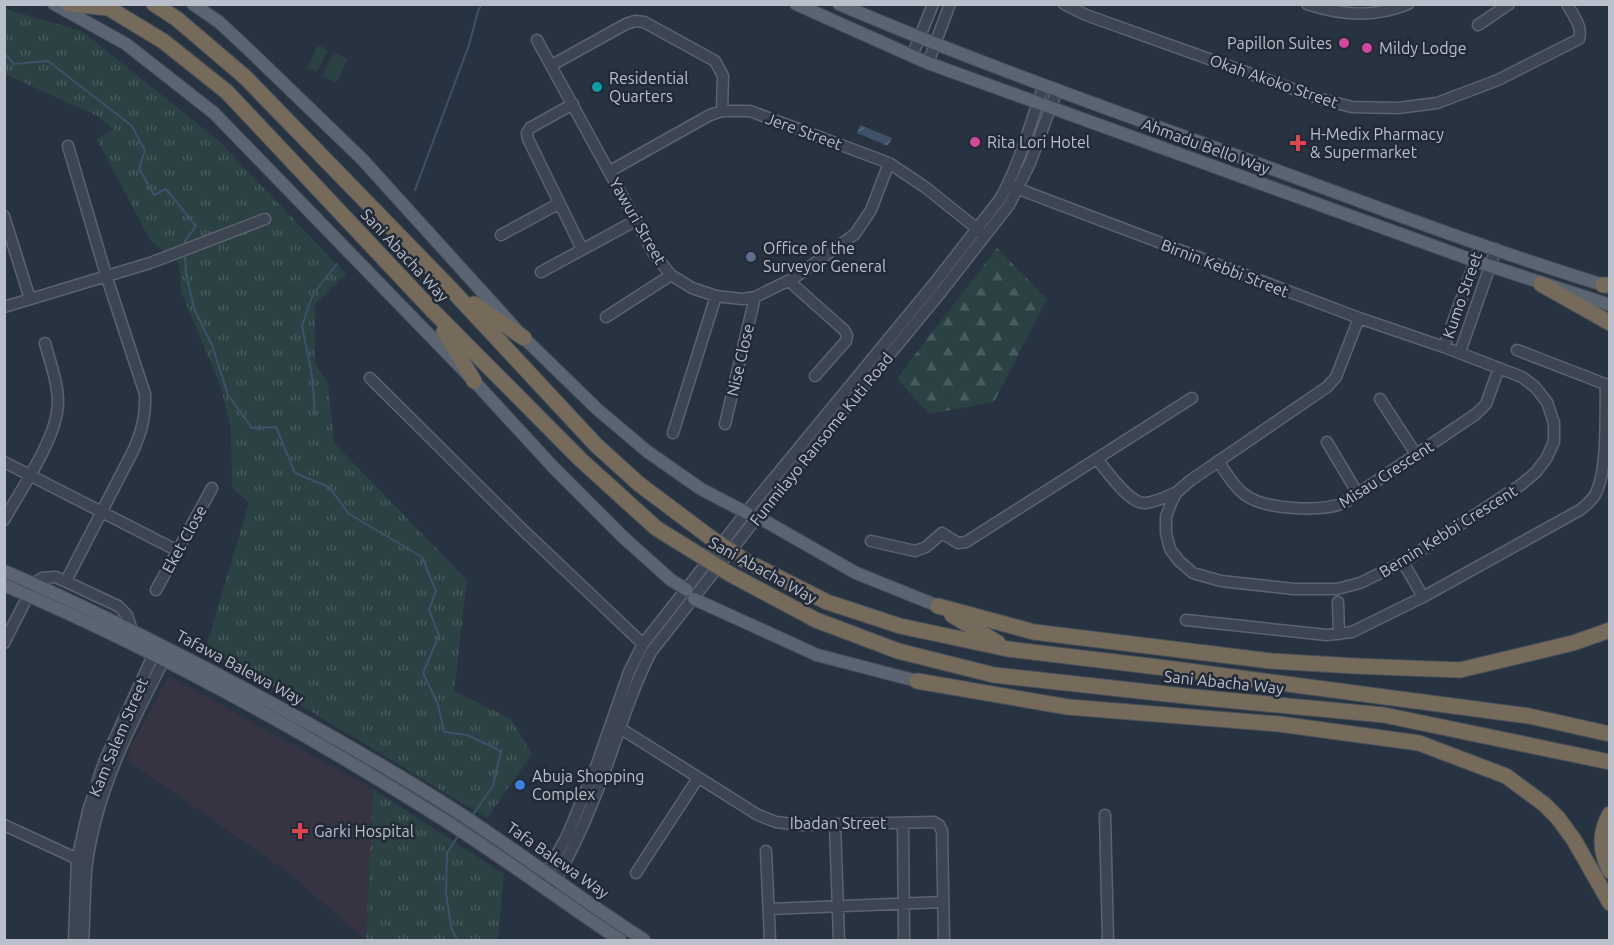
<svg xmlns="http://www.w3.org/2000/svg" width="1614" height="945" viewBox="0 0 1614 945" font-family="Ubuntu,sans-serif">
<defs>
<pattern id="grass-tufts" width="24" height="20" patternUnits="userSpaceOnUse" patternTransform="scale(1.5)"><rect width="24" height="20" fill="#2b4143"/><path d="M3 7l-1-3M5 7V3M7 7l1-3M15 17l-1-3M17 17v-4M19 17l1-3" fill="none" stroke="#485b5d"/></pattern>
<pattern id="forest-firs" width="22" height="20" patternUnits="userSpaceOnUse" patternTransform="scale(1.5)"><rect width="22" height="20" fill="#2b4143"/><path d="M5 1l3.5 6h-7zM16 11l3.5 6h-7z" fill="#485b5d"/></pattern>
<pattern id="water-waves" width="16" height="10" patternUnits="userSpaceOnUse" patternTransform="scale(1.5)"><rect width="16" height="10" fill="#3f5069"/><path d="M0 5q4-4 8 0t8 0" fill="none" stroke="#59677d"/></pattern>
</defs>
<rect width="100%" height="100%" fill="#283341"/>
<path fill="#363442" d="M 169,676 L 373,789 L 366,940 L 289,873 L 127,760 L 131,752 L 129,750 Z"/>
<path fill="url(#grass-tufts)" d="M 5,9 L 82,31 L 219,141 L 346,274 L 315,304 L 315,363 L 328,384 L 334,443 L 467,580 L 454,691 L 511,719 L 532,754 L 487,818 L 206,648 L 249,502 L 232,488 L 231,430 L 221,387 L 181,292 L 179,264 L 150,240 L 97,139 L 114,129 L 97,116 L 5,74 Z
M 373,789 L 504,874 L 498,940 L 366,940 Z"/>
<path fill="url(#forest-firs)" d="M 997,248 L 1047,299 L 994,402 L 929,414 L 897,378 Z"/>
<path fill="#2b4143" d="M 318,45 L 328,50 L 317,72 L 307,68 Z
M 334,52 L 348,59 L 336,83 L 322,76 Z"/>
<path fill="url(#water-waves)" d="M 860,125 L 892,138 L 888,146 L 857,133 Z"/>
<g fill="none" stroke-linecap="round" stroke-linejoin="round">
<path stroke="#3f5069" stroke-width="2" d="M 4,53 L 14,64 L 48,61 L 132,126 L 145,151 L 139,168 L 154,195 L 166,189 L 196,226 L 185,241 L 185,247
M 415,190 L 469,45 L 478,11 L 482,4
M 185,252 L 186,275 L 195,311 L 212,345 L 228,395 L 252,428 L 276,427 L 295,473 L 329,487 L 349,514 L 422,557 L 436,591 L 429,610 L 439,635 L 423,673 L 438,704 L 444,732 L 467,735 L 501,751 L 493,786 L 472,816
M 315,414 L 312,376 L 302,326 L 313,294 L 337,264
M 457,940 L 451,927 L 446,893 L 447,853 L 458,836"/>
<defs>
<path id="minor" d="M 1064,4 L 1086,15 L 1321,99 L 1352,107 L 1398,108 L 1437,103 L 1498,80 L 1579,39 C 1583,27 1573,15 1567,4
M 1307,4 C 1340,15 1375,18 1408,4
M 1478,25 L 1509,4
M 537,40 L 654,254 L 671,275 L 692,288 L 716,296 L 742,299 L 755,297 L 794,278 L 855,234 L 871,210 L 889,163
M 912,56 L 933,4
M 928,63 L 950,4
M 552,65 L 626,24 L 635,21 L 644,22 L 715,61 L 723,76 L 722,111
M 573,104 L 530,128 L 527,133 L 528,139 L 582,249
M 610,171 L 710,115 L 722,111 L 750,111 L 889,163 L 925,187 L 981,232
M 1008,185 L 1359,318 L 1444,347 L 1522,377 L 1535,387 L 1547,402 L 1554,423 L 1554,442 L 1546,459 L 1536,472 L 1522,484 L 1403,562 L 1360,583 L 1337,589 L 1294,589 L 1221,581 L 1193,573 L 1179,561 L 1170,549 L 1166,533 L 1166,517 L 1171,503 L 1177,492 L 1191,480 L 1327,387 L 1336,377 L 1359,318
M 4,216 L 30,299
M 501,235 L 558,204
M 541,272 L 635,221
M 789,281 L 844,330 L 847,335 L 846,341 L 815,376
M 4,307 L 150,263 L 265,219
M 606,317 L 671,275
M 1444,347 L 1481,244
M 1517,350 L 1610,386
M 1460,352 L 1496,249
M 370,378 L 525,532 L 643,644
M 1380,399 L 1416,454
M 725,424 L 755,297
M 673,433 L 716,296
M 1327,442 L 1358,494
M 1097,459 C 1107,471 1129,504 1145,503 C 1156,502 1168,496 1177,492
M 1218,461 C 1226,472 1233,486 1244,494 C 1263,510 1322,512 1344,503 L 1476,414 L 1486,404 L 1499,368
M 4,462 L 178,551
M 4,520 C 21,489 58,437 58,402 C 58,382 50,362 45,343
M 871,541 L 915,551 L 926,547 L 942,533 L 958,543 L 966,542 L 1192,398
M 1403,562 L 1423,597
M 66,581 L 133,451 C 142,431 146,415 145,394 L 106,275 L 68,146
M 156,590 L 212,488
M 1338,602 L 1339,634
M 1186,620 L 1327,635 L 1352,632 L 1423,597 L 1580,510 C 1586,505 1592,501 1596,493 C 1608,468 1605,414 1606,384
M 4,643 L 34,584 L 42,578 L 56,577 L 118,606 L 127,615 L 132,630
M 615,725 L 758,815 L 776,822 L 799,825 L 934,822 L 939,825 L 942,831 L 944,940
M 1105,815 L 1108,940
M 903,823 L 904,940
M 835,824 L 839,940
M 4,825 L 84,862
M 766,851 L 770,940
M 636,873 L 698,778
M 540,885 L 567,836 L 597,764 L 629,672 L 643,644 L 752,505 L 933,285 L 1000,199 C 1020,164 1030,123 1044,85
M 552,886 C 574,849 591,809 606,768 C 620,729 632,689 651,652 L 792,473 L 941,292 L 1009,205 L 1030,163 L 1057,90
M 769,909 L 943,902
M 74,940 L 77,860 L 88,811 L 104,762 L 156,649
M 83,940 C 85,915 84,888 87,863 C 97,788 133,720 167,654"/>
<path id="major" d="M 54,4 L 126,44 L 214,113 L 474,381 L 554,468 L 623,537 L 671,580 L 687,590
M 193,4 L 219,22 L 249,50 L 362,159 L 524,338 L 597,409 L 648,452 L 701,489 L 747,513
M 796,4 L 928,63 L 1475,261 L 1610,305
M 839,4 C 965,58 1095,104 1224,151 C 1352,198 1479,247 1610,287
M 758,517 L 856,573 L 938,606
M 4,571 C 77,602 147,638 217,674 C 297,716 376,760 453,809 C 518,851 579,898 644,940
M 4,585 C 156,650 305,732 444,820 C 504,858 561,901 620,940
M 694,599 L 817,655 L 917,681"/>
<path id="highway" d="M 68,4 L 109,8
M 102,4 L 163,41 L 227,92 L 432,310 L 581,460 L 656,528 L 693,551
M 154,4 L 177,19 L 245,77 L 450,288 L 596,445 L 639,484 L 711,538
M 1541,284 L 1610,323
M 1603,285 L 1610,285
M 474,304 L 524,338
M 444,331 L 474,381
M 744,560 L 827,602 L 900,626 L 1008,649 L 1166,668 L 1529,716 L 1610,734
M 730,574 L 816,620 L 898,651 L 994,675 L 1194,697 L 1384,715 L 1610,762
M 938,606 L 1034,632 L 1271,661 L 1355,666 L 1460,670 L 1573,643 L 1610,630
M 952,615 L 998,643
M 917,681 L 1068,707 L 1279,724 L 1419,743 L 1506,776 L 1544,804 L 1558,818 L 1574,840 L 1610,903
M 1610,814 C 1599,833 1600,852 1610,871"/>
</defs>
<use href="#minor" stroke="#5a636e" stroke-width="13"/>
<use href="#major" stroke="#464e5a" stroke-width="14"/>
<use href="#highway" stroke="#47505b" stroke-width="17"/>
<use href="#minor" stroke="#3c4551" stroke-width="10"/>
<use href="#major" stroke="#5b6471" stroke-width="12"/>
<use href="#highway" stroke="#766b5a" stroke-width="15"/>
<defs>
<path id="highway-bridge" d="M 711,538 L 744,560
M 693,551 L 730,574"/>
</defs>
<use href="#highway-bridge" stroke="#47505b" stroke-width="17" stroke-linecap="butt"/>
<use href="#highway-bridge" stroke="#766b5a" stroke-width="15"/>
</g>
<g fill="#d1479c" stroke="#212a36" stroke-width="2">
<circle cx="1344" cy="43" r="6"/>
<circle cx="1367" cy="48" r="6"/>
<circle cx="975" cy="142" r="6"/>
</g>
<circle fill="#0f9aa8" stroke="#212a36" stroke-width="2" cx="597" cy="87" r="6"/>
<g fill="#e0444e" stroke="#212a36" stroke-width="2">
<path d="M1295 134h6v6h6v6h-6v6h-6v-6h-6v-6h6z"/>
<path d="M297 822h6v6h6v6h-6v6h-6v-6h-6v-6h6z"/>
</g>
<circle fill="#5c6f8a" stroke="#212a36" stroke-width="2" cx="751" cy="257" r="6"/>
<circle fill="#3f7fe0" stroke="#212a36" stroke-width="2" cx="520" cy="785" r="6"/>
<g text-anchor="middle" stroke-width="5" stroke-linejoin="round" paint-order="stroke">
<g font-size="16" fill="#b9c0cb" stroke="#212a36" text-anchor="start">
<text x="1332" y="49" text-anchor="end">Papillon Suites</text>
<text x="1379" y="54">Mildy Lodge</text>
<text x="609" y="84">Residential<tspan x="609" dy="18">Quarters</tspan></text>
<text x="1310" y="140">H-Medix Pharmacy<tspan x="1310" dy="18">&amp; Supermarket</tspan></text>
<text x="987" y="148">Rita Lori Hotel</text>
<text x="763" y="254">Office of the<tspan x="763" dy="18">Surveyor General</tspan></text>
<text x="532" y="782">Abuja Shopping<tspan x="532" dy="18">Complex</tspan></text>
<text x="314" y="837">Garki Hospital</text>
</g>
<g font-size="16" fill="#b9c0cb" stroke="#212a36">
<text transform="translate(1274 81) rotate(19)" y="6">Okah Akoko Street</text>
<text transform="translate(804 131) rotate(20)" y="6">Jere Street</text>
<text transform="translate(1206 146) rotate(20)" y="6">Ahmadu Bello Way</text>
<text transform="translate(638 221) rotate(60)" y="6">Yawuri Street</text>
<text transform="translate(405 255) rotate(47)" y="6">Sani Abacha Way</text>
<text transform="translate(1225 268) rotate(21)" y="6">Birnin Kebbi Street</text>
<text transform="translate(1462 295) rotate(-71)" y="6">Kumo Street</text>
<text transform="translate(740 360) rotate(-77)" y="6">Nise Close</text>
<text transform="translate(821 439) rotate(-51)" y="6">Funmilayo Ransome Kuti Road</text>
<text transform="translate(1386 474) rotate(-33)" y="6">Misau Crescent</text>
<text transform="translate(1448 531) rotate(-32)" y="6">Bernin Kebbi Crescent</text>
<text transform="translate(184 539) rotate(-61)" y="6">Eket Close</text>
<text transform="translate(763 570) rotate(29)" y="6">Sani Abacha Way</text>
<text transform="translate(240 667) rotate(28)" y="6">Tafawa Balewa Way</text>
<text transform="translate(1224 682) rotate(6)" y="6">Sani Abacha Way</text>
<text transform="translate(118 737) rotate(-67)" y="6">Kam Salem Street</text>
<text x="838" y="829">Ibadan Street</text>
<text transform="translate(558 860) rotate(35)" y="6">Tafa Balewa Way</text>
</g>
</g>
<rect width="1614" height="945" fill="none" stroke="#b9c0cb" stroke-width="12"/>
</svg>
